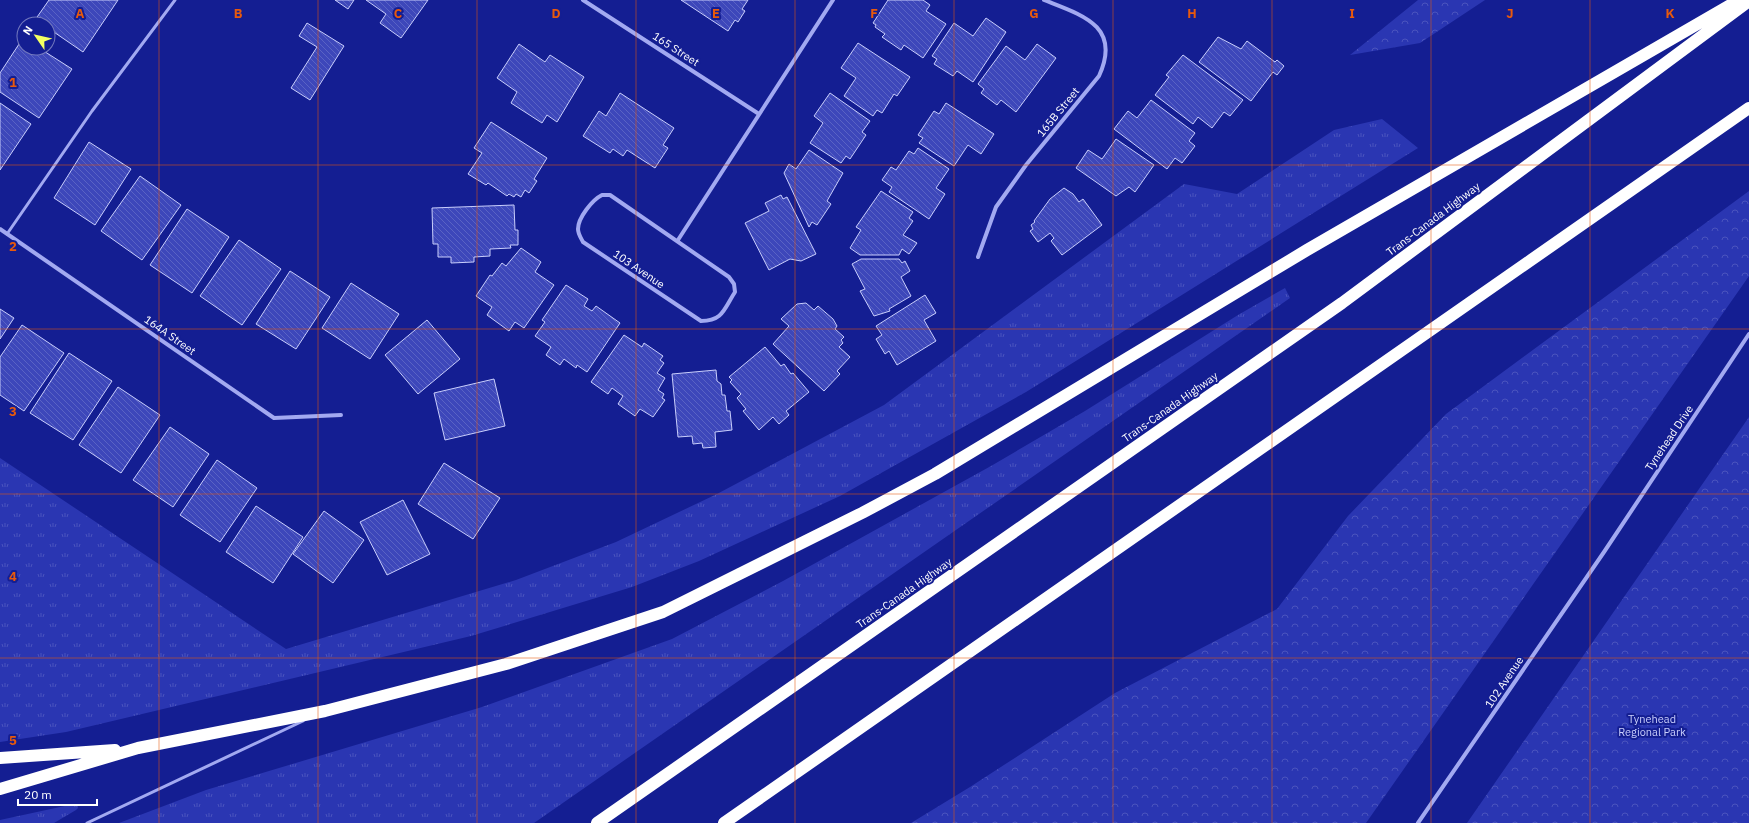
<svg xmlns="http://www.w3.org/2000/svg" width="1749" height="823" viewBox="0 0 1749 823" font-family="'IBM Plex Sans',sans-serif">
<defs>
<pattern id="grass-tufts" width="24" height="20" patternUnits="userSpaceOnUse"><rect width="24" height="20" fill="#2a36b2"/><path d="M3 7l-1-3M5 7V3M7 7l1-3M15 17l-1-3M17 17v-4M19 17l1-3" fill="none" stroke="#4a54be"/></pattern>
<pattern id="forest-crowns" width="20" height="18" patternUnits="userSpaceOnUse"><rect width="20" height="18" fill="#2a36b2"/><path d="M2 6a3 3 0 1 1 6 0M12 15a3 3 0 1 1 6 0" fill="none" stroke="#4a54be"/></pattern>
<pattern id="building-back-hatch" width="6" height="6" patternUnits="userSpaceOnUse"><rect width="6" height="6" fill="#3d47ba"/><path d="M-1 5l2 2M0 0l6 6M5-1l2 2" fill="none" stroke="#5a63c4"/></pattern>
</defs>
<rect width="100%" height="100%" fill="#141e92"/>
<path fill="url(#grass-tufts)" d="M 1382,119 L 1418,148 L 1026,392 L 840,496 L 699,561 L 632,587 L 471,636 L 66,732 L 0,742 L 0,458 L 286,649 L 516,580 L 616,542 L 717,494 L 884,405 L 1184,184 L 1237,194 L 1334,130 Z
M 1285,288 L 1290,298 L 534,823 L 119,823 L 206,790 L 482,707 L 672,639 L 783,581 L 991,466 L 1085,411 L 1238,315 Z
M 74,804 L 77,804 L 78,808 L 76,810 L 54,823 L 0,823 L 0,820 Z"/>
<path fill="url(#forest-crowns)" d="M 1418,0 L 1485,0 L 1420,43 L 1350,55 Z
M 1749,191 L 1749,276 L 1366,823 L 911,823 L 970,787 L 1115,693 L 1277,609 L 1348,516 L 1446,414 Z
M 1749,417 L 1749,823 L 1467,823 Z"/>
<path fill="url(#building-back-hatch)" stroke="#c9cefc" d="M 49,0 L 118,0 L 83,52 L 48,28 L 48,24 L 42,24 L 35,20 Z
M 335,0 L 354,0 L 348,9 Z
M 366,0 L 428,0 L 401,38 L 380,23 L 386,14 Z
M 681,0 L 748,0 L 742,9 L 745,11 L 738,22 L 735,20 L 728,31 Z
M 888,0 L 923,0 L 930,5 L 926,11 L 946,24 L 923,58 L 904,45 L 901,50 L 882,37 L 885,34 L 875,27 L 876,25 L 873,23 Z
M 986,18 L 1006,32 L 973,82 L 957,71 L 953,76 L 934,64 L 937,59 L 932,56 L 954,23 L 973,36 Z
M 307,23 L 344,46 L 310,100 L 291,88 L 317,47 L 299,36 Z
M 1218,37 L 1241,49 L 1247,41 L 1275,62 L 1277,60 L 1284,66 L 1277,75 L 1273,72 L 1251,101 L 1199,62 Z
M 23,38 L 24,48 L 39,48 L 72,69 L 39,118 L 0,92 L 0,73 Z
M 858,43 L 910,77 L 897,96 L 894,94 L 882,113 L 877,110 L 873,116 L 844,96 L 856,78 L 841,68 Z
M 519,44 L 545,62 L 550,55 L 584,77 L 557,122 L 547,115 L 542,123 L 511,103 L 517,92 L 497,78 Z
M 1037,44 L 1056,58 L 1016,112 L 1001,100 L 997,105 L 981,93 L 984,89 L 978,84 L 1006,46 L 1025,60 Z
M 1183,55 L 1243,100 L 1230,116 L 1224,112 L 1212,128 L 1198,117 L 1193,124 L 1155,95 L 1169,77 L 1166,75 Z
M 620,93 L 674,128 L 663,145 L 668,148 L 655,168 L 627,150 L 623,156 L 613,149 L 610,153 L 583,136 L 599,111 L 606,116 Z
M 830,93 L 870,121 L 862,132 L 866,135 L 850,159 L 846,156 L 841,163 L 810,143 L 823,123 L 814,116 Z
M 1151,100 L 1195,133 L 1189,141 L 1195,146 L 1182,163 L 1175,158 L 1167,169 L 1114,129 L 1128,111 L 1137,118 Z
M 0,103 L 31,124 L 0,170 Z
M 946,103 L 994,134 L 981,154 L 968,145 L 954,166 L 919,143 L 923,138 L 918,135 L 934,111 L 939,114 Z
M 491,122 L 547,158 L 534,179 L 537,181 L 529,193 L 525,190 L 521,197 L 516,194 L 514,197 L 509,194 L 507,196 L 488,183 L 486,185 L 468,174 L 482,153 L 474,148 Z
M 1116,139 L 1154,165 L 1135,192 L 1129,187 L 1116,196 L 1076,168 L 1088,150 L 1102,159 Z
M 89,142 L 131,169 L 95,225 L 54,198 Z
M 918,148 L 949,169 L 936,188 L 945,194 L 929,219 L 889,192 L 892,187 L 882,180 L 891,167 L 896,170 L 909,151 L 914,154 Z
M 809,150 L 843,173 L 827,201 L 831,204 L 817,225 L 812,222 L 809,227 L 784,173 L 789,164 L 796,169 Z
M 140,176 L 181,205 L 142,260 L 101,231 Z
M 1064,188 L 1073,194 L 1079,202 L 1083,199 L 1102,225 L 1062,255 L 1051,241 L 1054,238 L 1050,233 L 1038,242 L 1030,231 L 1033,229 L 1031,225 L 1035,222 L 1034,221 L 1050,199 Z
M 881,191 L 913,212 L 909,218 L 913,221 L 903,235 L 917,243 L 909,254 L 902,249 L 899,255 L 860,255 L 850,248 L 861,230 L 856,227 Z
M 781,195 L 783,199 L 787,197 L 816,254 L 801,261 L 790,259 L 769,270 L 745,223 L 769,211 L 765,203 Z
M 514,205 L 515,230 L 518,230 L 518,245 L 510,245 L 511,248 L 490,249 L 490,256 L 474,257 L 474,262 L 451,263 L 451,257 L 438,257 L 438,244 L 433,244 L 432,208 Z
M 187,209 L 229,237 L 192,293 L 150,265 Z
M 239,240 L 281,269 L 242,325 L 200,296 Z
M 521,248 L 541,262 L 535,272 L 554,285 L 524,328 L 515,322 L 509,331 L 487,315 L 492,307 L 476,296 L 490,275 L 492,276 L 502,263 L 506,266 Z
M 861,259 L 899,259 L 902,263 L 905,261 L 910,271 L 901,277 L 911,296 L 889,309 L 890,311 L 874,316 L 860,291 L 865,289 L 852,264 Z
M 290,271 L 330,297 L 296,349 L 256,324 Z
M 351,283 L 399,314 L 370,359 L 322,328 Z
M 566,285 L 588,299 L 584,306 L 592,311 L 596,306 L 620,323 L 587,372 L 577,365 L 576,368 L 564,359 L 560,365 L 546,355 L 551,347 L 535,336 L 545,322 L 542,320 Z
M 925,295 L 936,313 L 924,320 L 936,341 L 897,365 L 889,351 L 885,354 L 876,339 L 882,335 L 876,326 Z
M 806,303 L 814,310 L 818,306 L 833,319 L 837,326 L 835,329 L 844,337 L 841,340 L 843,343 L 839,347 L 850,357 L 837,371 L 840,374 L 824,391 L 773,344 L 789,326 L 781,319 L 797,304 Z
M 0,309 L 14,318 L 0,339 Z
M 427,320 L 460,359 L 418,394 L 385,355 Z
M 22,325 L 64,353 L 24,411 L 0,395 L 0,357 Z
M 624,335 L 642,347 L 644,343 L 663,356 L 660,360 L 664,363 L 657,373 L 665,378 L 658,390 L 664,394 L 662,398 L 665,400 L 653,417 L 640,409 L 635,416 L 618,404 L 623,396 L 612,388 L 608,394 L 591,382 Z
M 765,347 L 781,366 L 784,364 L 791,374 L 793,373 L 809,392 L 786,411 L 789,415 L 779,424 L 773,417 L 759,430 L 743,411 L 746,409 L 737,398 L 741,394 L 730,382 L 732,380 L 729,377 Z
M 69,353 L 112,381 L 73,440 L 30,413 Z
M 716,370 L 717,381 L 721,384 L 722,395 L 725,395 L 727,411 L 730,411 L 732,430 L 715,432 L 716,447 L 703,448 L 702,443 L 693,444 L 692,436 L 678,437 L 672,374 Z
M 494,379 L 505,426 L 445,440 L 434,393 Z
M 118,387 L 160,415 L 121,473 L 79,445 Z
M 170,427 L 209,454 L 173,507 L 133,480 Z
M 217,460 L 257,488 L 220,542 L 180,515 Z
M 444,463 L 500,498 L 473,539 L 418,504 Z
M 403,500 L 430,554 L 387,575 L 360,522 Z
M 256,506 L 303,537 L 273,583 L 226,552 Z
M 324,511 L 364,540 L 333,583 L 293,554 Z"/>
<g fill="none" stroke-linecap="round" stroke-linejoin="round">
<path stroke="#a2a9f1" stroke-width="3" d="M 7,234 L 92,111 L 175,0
M 87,823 L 303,721"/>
<path stroke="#a2a9f1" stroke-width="4" d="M 583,0 L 759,114
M 602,195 L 610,195 L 729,277 L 734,284 L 735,292 C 724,309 723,321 701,321 L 583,242 C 581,238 578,234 578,229 C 578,218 592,200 602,195 Z
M 0,229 L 274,418 L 341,415
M 678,240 L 833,0
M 978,257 L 996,207 L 1026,165 L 1099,76 C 1122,26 1082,15 1044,0
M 1418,823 L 1604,552 L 1749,334"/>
<path stroke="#fff" stroke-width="12" d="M 0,758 L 115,750
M 0,789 L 138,748 L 325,711 L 506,664 L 663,612 L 862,513 L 935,474 L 1307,250 L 1739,0
M 597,823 L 1342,303 L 1749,1
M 724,823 L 1749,108"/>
</g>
<path fill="none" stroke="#e8590c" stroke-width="1" stroke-opacity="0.55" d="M 159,0 L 159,823M 318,0 L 318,823M 477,0 L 477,823M 636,0 L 636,823M 795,0 L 795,823M 954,0 L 954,823M 1113,0 L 1113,823M 1272,0 L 1272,823M 1431,0 L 1431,823M 1590,0 L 1590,823M 0,165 L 1749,165M 0,329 L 1749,329M 0,494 L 1749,494M 0,658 L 1749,658"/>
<g text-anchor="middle" stroke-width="4" stroke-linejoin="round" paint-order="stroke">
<g font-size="11" fill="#fff" stroke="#141e92">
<text transform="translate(676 49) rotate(33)" y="4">165 Street</text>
<text transform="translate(1058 112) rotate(-51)" y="4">165B Street</text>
<text transform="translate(1433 219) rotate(-37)" y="4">Trans-Canada Highway</text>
<text transform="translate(639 269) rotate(34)" y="4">103 Avenue</text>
<text transform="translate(170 335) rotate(35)" y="4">164A Street</text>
<text transform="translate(1170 407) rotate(-35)" y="4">Trans-Canada Highway</text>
<text transform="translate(1669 438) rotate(-56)" y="4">Tynehead Drive</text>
<text transform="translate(904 593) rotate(-35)" y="4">Trans-Canada Highway</text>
<text transform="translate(1504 682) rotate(-56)" y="4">102 Avenue</text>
</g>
<g font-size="11" fill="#c9cefc" stroke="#141e92">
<text x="1652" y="723">Tynehead<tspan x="1652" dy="13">Regional Park</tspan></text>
</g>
</g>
<g font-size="13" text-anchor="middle" font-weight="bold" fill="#e8590c" stroke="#141e92" stroke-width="4" stroke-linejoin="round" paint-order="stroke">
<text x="80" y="18">A</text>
<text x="238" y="18">B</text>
<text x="398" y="18">C</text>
<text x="556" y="18">D</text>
<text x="716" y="18">E</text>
<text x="874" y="18">F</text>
<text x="1034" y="18">G</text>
<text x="1192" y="18">H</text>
<text x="1352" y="18">I</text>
<text x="1510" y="18">J</text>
<text x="1670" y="18">K</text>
<text x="13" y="87">1</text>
<text x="13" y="251">2</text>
<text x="13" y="416">3</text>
<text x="13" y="581">4</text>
<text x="13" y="745">5</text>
</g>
<g transform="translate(36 36) rotate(304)"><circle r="19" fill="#141e92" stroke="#7278be"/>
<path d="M0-3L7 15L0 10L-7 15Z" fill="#f4ff62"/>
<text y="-6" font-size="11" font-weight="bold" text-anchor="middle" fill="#ffffff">N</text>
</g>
<path d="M18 799v6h79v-6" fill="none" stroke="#ffffff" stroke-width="2"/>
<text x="24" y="799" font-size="12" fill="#ffffff" stroke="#141e92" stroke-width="3" paint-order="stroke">20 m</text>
</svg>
